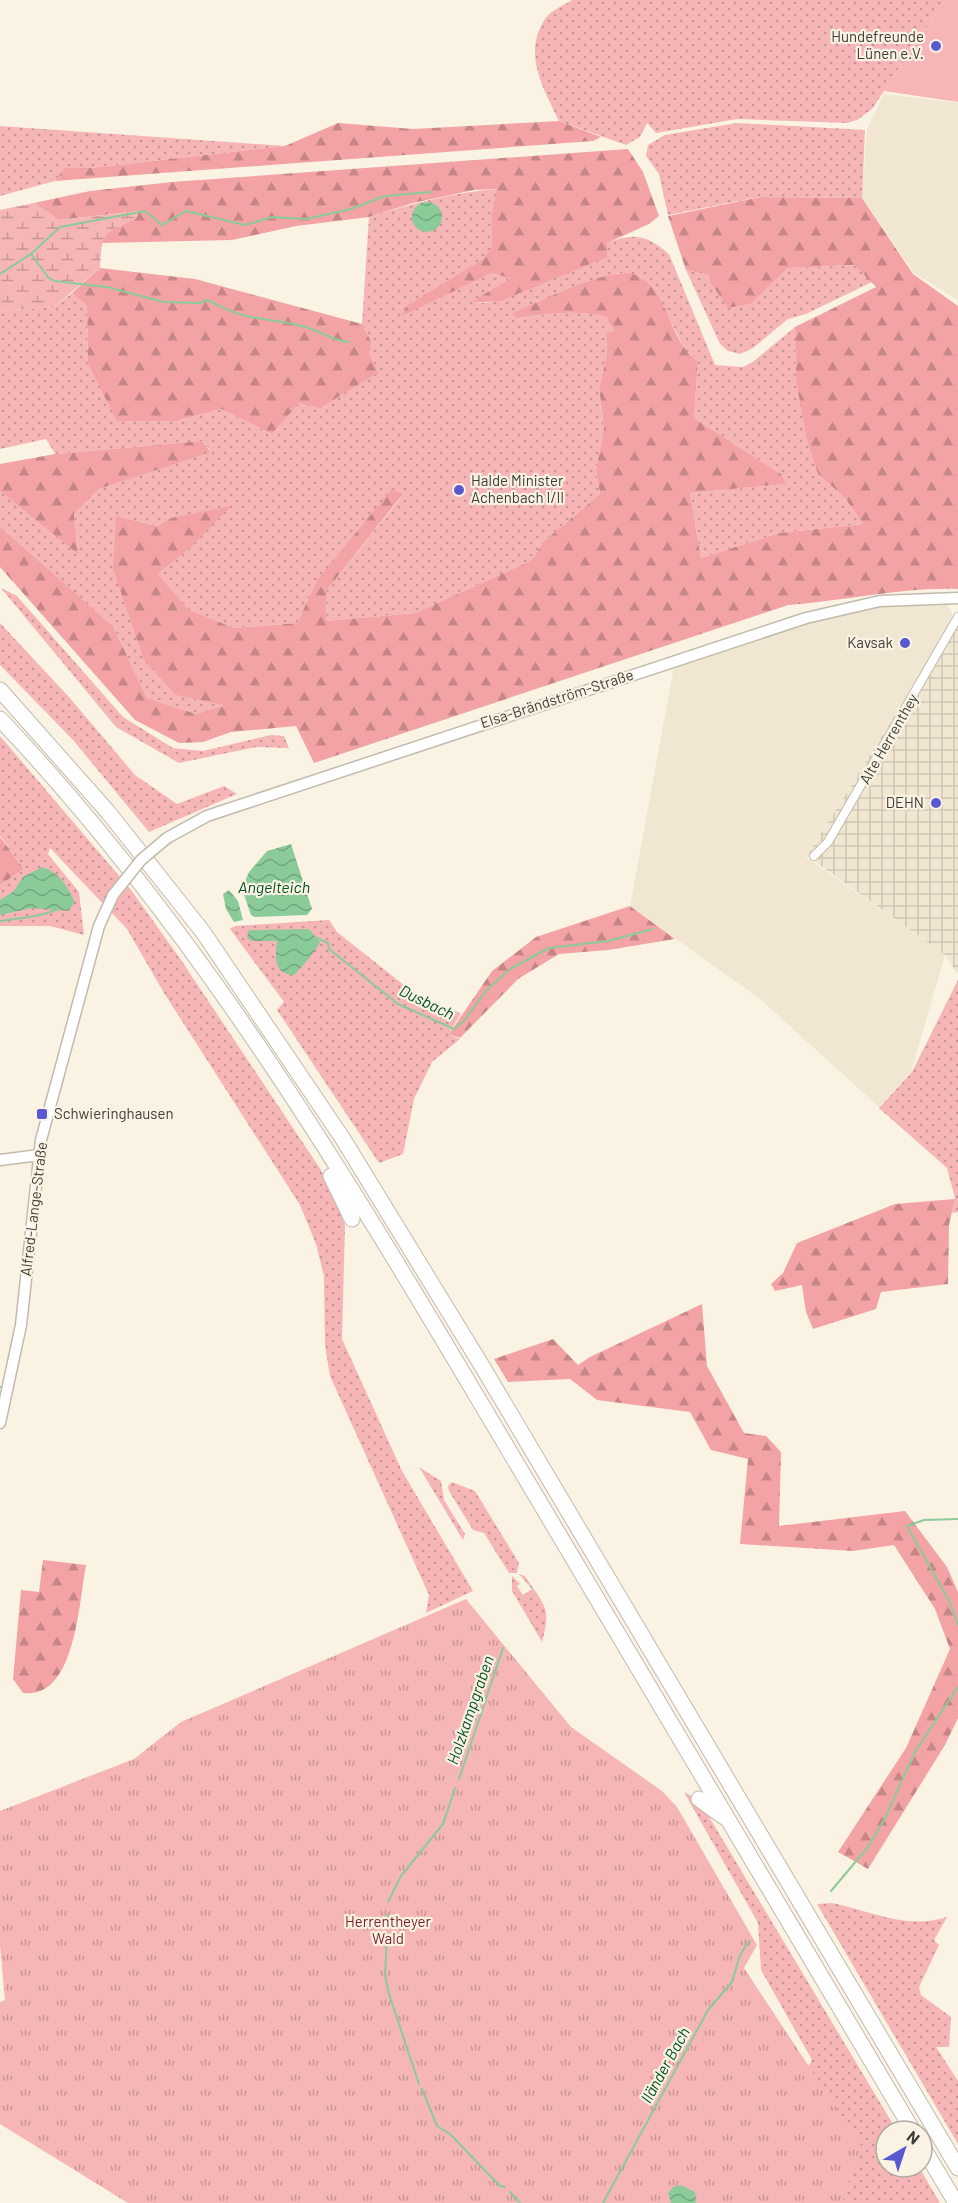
<svg xmlns="http://www.w3.org/2000/svg" width="958" height="2203" viewBox="0 0 958 2203" font-family="Barlow,sans-serif">
<defs>
<pattern id="industrial-grid" width="8" height="8" patternUnits="userSpaceOnUse" patternTransform="scale(1.5)"><rect width="8" height="8" fill="#f1e6d1"/><path d="M0 4h8M4 0v8" fill="none" stroke="#d0c6b4"/></pattern>
<pattern id="grass-dots" width="8" height="8" patternUnits="userSpaceOnUse" patternTransform="scale(1.5)"><rect width="8" height="8" fill="#f6b6b7"/><path d="M2 2h.1M6 6h.1" fill="none" stroke="#c99596" stroke-width="1.8" stroke-linecap="round"/></pattern>
<pattern id="forest-firs" width="22" height="20" patternUnits="userSpaceOnUse" patternTransform="scale(1.5)"><rect width="22" height="20" fill="#f3a3a5"/><path d="M5 1l3.5 6h-7zM16 11l3.5 6h-7z" fill="#c68687"/></pattern>
<pattern id="wetland-marsh" width="20" height="14" patternUnits="userSpaceOnUse" patternTransform="scale(1.5)"><rect width="20" height="14" fill="#f6b6b7"/><path d="M1 5h8M5 5V1M11 12h8M15 12V8" fill="none" stroke="#c99596"/></pattern>
<pattern id="park-tufts" width="24" height="20" patternUnits="userSpaceOnUse" patternTransform="scale(1.5)"><rect width="24" height="20" fill="#f6b6b7"/><path d="M3 7l-1-3M5 7V3M7 7l1-3M15 17l-1-3M17 17v-4M19 17l1-3" fill="none" stroke="#c99596"/></pattern>
<pattern id="water-waves" width="16" height="10" patternUnits="userSpaceOnUse" patternTransform="scale(1.5)"><rect width="16" height="10" fill="#8bcb9a"/><path d="M0 5q4-4 8 0t8 0" fill="none" stroke="#73a67e"/></pattern>
</defs>
<rect width="100%" height="100%" fill="#faf3e4"/>
<path fill="#f1e6d1" d="M 884,94 L 958,103 L 958,300 L 914,273 L 862,197 L 867,129 Z
M 922,604 L 948,605 L 952,614 L 951,625 L 806,857 L 945,955 L 911,1072 L 879,1107 L 760,999 L 630,906 L 674,666 L 855,609 Z"/>
<path fill="url(#industrial-grid)" d="M 958,623 L 958,972 L 957,973 L 945,955 L 807,856 L 951,625 Z"/>
<path fill="url(#grass-dots)" d="M 572,0 L 945,0 L 872,109 L 857,120 L 847,123 L 737,119 L 656,133 L 647,123 L 640,137 L 626,145 L 559,121 C 544,89 522,54 545,19 C 550,11 564,5 572,0 Z
M 737,123 L 865,130 L 862,198 L 760,197 L 668,215 L 659,174 L 646,156 L 648,145 L 665,135 Z
M 0,126 L 285,146 L 91,168 L 64,168 L 55,181 L 0,196 Z
M 498,189 L 492,212 L 493,248 L 483,259 L 407,305 L 403,315 L 492,273 L 511,277 L 471,303 C 480,303 494,303 503,299 C 538,284 603,233 637,237 C 650,238 659,246 669,254 L 715,365 L 743,367 L 754,361 L 795,327 L 796,381 L 818,474 L 845,498 L 863,524 L 779,533 L 701,558 L 690,493 L 785,484 L 781,474 L 694,418 L 698,361 L 685,350 L 657,294 L 641,277 L 618,273 L 537,302 L 516,318 C 547,314 576,309 606,317 L 614,330 L 606,334 L 607,354 L 599,388 L 604,427 L 596,470 L 600,494 L 543,542 L 534,557 L 526,563 L 415,613 L 326,621 L 327,590 L 403,495 L 317,580 L 297,623 L 234,628 L 188,609 L 158,574 L 190,548 L 171,518 L 159,526 L 116,516 L 226,705 L 196,714 L 147,698 L 113,626 L 0,528 L 0,491 L 78,553 L 74,514 L 99,489 L 211,451 L 202,441 L 55,454 L 46,439 L 0,449 L 0,311 L 54,307 L 72,293 L 87,304 L 88,364 L 177,421 L 221,409 L 272,434 L 299,402 L 369,354 L 372,343 L 362,324 L 369,217 C 411,204 454,192 498,189 Z
M 856,265 L 872,282 L 806,314 L 788,319 L 753,348 L 740,354 L 728,351 L 720,344 L 686,270 L 709,275 L 752,303 L 788,268 Z
M 1,588 L 17,596 L 123,717 L 173,748 L 203,751 L 271,735 L 284,736 L 289,748 L 256,747 L 179,763 L 116,727 Z
M 0,623 L 69,697 L 135,775 L 177,804 L 224,786 L 237,794 L 149,832 L 73,740 L 0,665 Z
M 0,736 L 131,890 L 181,960 L 321,1170 L 345,1225 L 342,1339 L 402,1471 L 473,1591 L 426,1613 L 429,1595 L 330,1376 L 325,1345 L 324,1276 L 316,1244 L 300,1205 L 164,993 L 127,929 L 50,848 L 48,854 L 79,892 L 84,935 L 50,926 L 0,926 L 0,885 L 24,869 L 0,836 Z
M 329,920 L 337,932 L 424,1001 L 461,1013 L 449,1034 L 460,1039 L 432,1062 L 414,1099 L 403,1154 L 379,1163 L 277,1010 L 284,1002 L 230,929 L 235,926 Z
M 958,980 L 958,1212 L 952,1213 L 955,1198 L 947,1168 L 879,1108 L 912,1072 Z
M 419,1467 L 441,1481 L 444,1500 L 465,1534 L 463,1540 Z
M 452,1482 L 475,1491 L 519,1563 L 517,1573 L 509,1573 L 484,1533 L 473,1530 L 449,1491 L 448,1486 Z
M 519,1574 L 525,1576 C 544,1606 552,1606 542,1642 L 512,1591 L 512,1576 L 520,1584 L 517,1586 L 523,1595 L 532,1589 Z
M 684,1792 L 699,1800 L 897,2131 L 886,2131 L 886,2167 L 919,2167 L 940,2203 L 724,2203 L 812,2060 L 761,1970 L 758,1923 Z
M 832,1903 C 871,1911 907,1930 947,1917 L 934,1940 L 939,1945 L 919,1987 L 921,1995 L 951,2017 L 949,2047 L 936,2047 L 958,2081 L 958,2144 L 817,1904 Z"/>
<path fill="url(#forest-firs)" d="M 559,121 L 601,137 L 593,141 L 55,181 L 64,168 L 91,168 L 285,146 L 338,123 L 413,129 Z
M 628,149 L 643,172 L 659,216 L 649,224 L 607,243 L 607,257 L 501,301 L 470,303 L 510,278 L 492,273 L 402,316 L 407,305 L 483,259 L 492,248 L 492,212 L 497,189 L 474,190 L 413,203 L 369,217 L 296,226 L 232,240 L 101,243 L 105,233 L 136,218 L 139,211 L 59,220 L 34,203 L 90,191 L 172,182 Z
M 761,197 L 862,198 L 913,274 L 958,306 L 958,589 C 901,587 845,601 788,605 L 314,763 L 296,726 L 231,732 L 203,742 L 179,743 L 135,720 L 0,567 L 0,527 L 113,626 L 147,698 L 196,714 L 225,705 L 176,695 L 144,660 L 113,569 L 116,516 L 158,526 L 171,518 L 231,506 L 190,548 L 158,574 L 188,609 L 234,628 L 297,623 L 317,580 L 391,490 L 403,494 L 327,590 L 326,621 L 415,613 L 526,563 L 534,557 L 543,542 L 600,494 L 596,470 L 604,427 L 599,388 L 607,354 L 606,334 L 614,330 L 606,317 C 576,309 546,314 516,318 L 512,314 C 536,303 609,267 633,274 C 649,279 658,293 664,307 C 674,327 679,348 698,361 L 694,418 L 781,474 L 786,484 L 690,493 L 701,558 L 779,533 L 863,524 L 845,498 L 818,474 L 807,439 L 796,381 L 795,327 L 876,287 L 855,265 L 788,268 L 752,303 L 728,308 L 711,283 L 709,275 L 686,270 L 668,216 Z
M 100,268 L 195,279 L 362,324 L 372,343 L 369,354 L 378,373 L 320,408 L 299,403 L 272,434 L 221,409 L 177,421 L 117,421 L 88,364 L 87,305 L 72,293 Z
M 202,441 L 211,452 L 99,489 L 74,514 L 78,554 L 0,491 L 0,464 L 55,454 Z
M 0,837 L 24,869 L 0,885 Z
M 630,906 L 675,939 L 608,950 L 559,954 L 518,979 L 460,1038 L 449,1034 L 492,971 L 536,937 Z
M 955,1199 L 949,1225 L 948,1284 L 881,1292 L 876,1309 L 813,1329 L 806,1312 L 802,1285 L 775,1291 L 771,1284 L 783,1273 L 797,1243 L 895,1204 Z
M 702,1304 L 707,1366 L 744,1433 L 766,1436 L 781,1452 L 779,1526 L 905,1511 L 947,1567 L 958,1592 L 958,1718 L 945,1745 L 868,1869 L 838,1852 L 906,1748 L 950,1649 L 935,1609 L 894,1545 L 853,1551 L 740,1544 L 748,1459 L 711,1450 L 690,1412 L 597,1400 L 570,1379 L 508,1382 L 494,1359 L 553,1339 L 578,1365 L 590,1357 Z
M 43,1560 L 86,1565 C 79,1600 76,1700 23,1693 L 13,1679 L 21,1590 L 39,1592 Z"/>
<path fill="url(#wetland-marsh)" d="M 34,203 L 60,220 L 139,211 L 136,218 C 104,234 102,230 100,268 L 54,307 L 0,311 L 0,210 Z"/>
<path fill="url(#park-tufts)" d="M 466,1599 L 571,1727 L 662,1791 L 677,1807 L 757,1945 L 744,1968 L 862,2147 L 842,2203 L 128,2203 L 0,2124 L 0,2002 L 5,2000 L 0,1945 L 0,1811 L 134,1759 L 181,1722 Z"/>
<path fill="#f6b6b7" d="M 945,0 L 958,0 L 958,102 L 884,91 Z"/>
<path fill="url(#water-waves)" d="M412 217a15 15 0 1 1 30 0a15 15 0 1 1-30 0Z
M 291,844 L 312,909 L 307,915 L 255,917 L 251,915 L 242,889 L 249,872 L 267,851 Z
M 42,867 C 59,872 68,887 75,902 L 68,911 L 32,908 L 0,915 L 0,900 L 14,891 L 23,877 Z
M 229,890 L 238,901 L 243,920 L 234,922 L 226,909 L 223,894 Z
M 309,929 L 320,942 C 314,953 303,966 294,975 C 273,974 275,957 277,941 L 252,941 L 247,938 L 249,930 Z
M 681,2185 L 695,2192 L 696,2203 L 671,2203 L 668,2193 L 673,2187 Z"/>
<g fill="none" stroke-linecap="round" stroke-linejoin="round">
<path stroke="#8bcb9a" stroke-width="2" d="M 31,254 L 48,277 L 54,281 L 107,287 L 164,302 L 200,303 L 207,300 C 218,305 230,312 242,315 C 265,321 291,321 314,330 C 327,335 335,341 349,342
M 0,274 L 31,254 L 60,227 L 145,211 L 162,225 L 186,211 L 245,225 L 272,217 L 306,219 L 351,209 L 385,196 L 431,192
M 0,921 C 20,918 40,917 58,909
M 317,938 L 328,943 L 329,949 L 398,1004 L 454,1029 L 464,1021 L 485,992 L 510,969 L 549,948 L 608,941 L 653,929
M 0,1387 L 1,1387
M 958,1519 L 924,1520 L 907,1526 L 949,1601 L 958,1625
M 459,1779 L 503,1648
M 831,1891 L 868,1847 L 884,1820 L 915,1752 L 958,1687
M 388,1902 L 401,1876 L 443,1824 L 455,1788
M 387,1928 L 388,1914
M 387,1933 L 385,1975 L 389,1994 L 419,2084
M 422,2089 L 437,2126 L 450,2134 L 500,2186 L 505,2187
M 510,2192 L 520,2203
M 603,2203 L 708,2010 L 732,1982 L 740,1955 L 749,1941"/>
<defs>
<path id="minor" d="M 814,856 L 828,842 L 958,617"/>
<path id="tertiary" d="M 167,838 L 207,816 L 806,618 L 880,601 L 958,598
M 0,1160 L 39,1155
M 0,1423 L 21,1325 L 41,1140 L 99,926 L 113,895"/>
<path id="motorway" d="M 0,690 L 108,812 L 203,932 L 343,1139 L 482,1366 L 958,2168
M 0,719 C 201,931 350,1183 498,1432 C 637,1665 775,1898 913,2131
M 331,1176 L 352,1219
M 699,1799 L 724,1817
M 922,2146 L 956,2203"/>
</defs>
<use href="#minor" stroke="#c2bbad" stroke-width="10"/>
<use href="#tertiary" stroke="#c2bbad" stroke-width="13"/>
<use href="#motorway" stroke="#c2bbad" stroke-width="17"/>
<use href="#minor" stroke="#fff" stroke-width="8"/>
<use href="#tertiary" stroke="#fff" stroke-width="10"/>
<use href="#motorway" stroke="#fff" stroke-width="15"/>
<defs>
<path id="tertiary-bridge" d="M 113,895 L 141,860 L 167,838"/>
</defs>
<use href="#tertiary-bridge" stroke="#c2bbad" stroke-width="13" stroke-linecap="butt"/>
<use href="#tertiary-bridge" stroke="#fff" stroke-width="10"/>
</g>
<g fill="#5958d0" stroke="#faf3e4" stroke-width="2">
<circle cx="936" cy="46" r="6"/>
<circle cx="459" cy="490" r="6"/>
<circle cx="905" cy="643" r="6"/>
<circle cx="936" cy="803" r="6"/>
<rect x="36" y="1108" width="12" height="12" rx="3"/>
</g>
<g text-anchor="middle" stroke-width="4.5" stroke-linejoin="round" paint-order="stroke">
<g font-size="15" fill="#3f3d37" stroke="#faf3e4" text-anchor="end">
<text x="924" y="42">Hundefreunde<tspan x="924" dy="17">Lünen e.V.</tspan></text>
<text x="471" y="486" text-anchor="start">Halde Minister<tspan x="471" dy="17">Achenbach I/II</tspan></text>
<text x="893" y="648">Kavsak</text>
<text x="924" y="808">DEHN</text>
<text x="54" y="1119" text-anchor="start">Schwieringhausen</text>
</g>
<g font-size="15" fill="#3f3d37" stroke="#faf3e4">
<text transform="translate(557 699) rotate(-18)" y="5">Elsa-Brändström-Straße</text>
<text transform="translate(889 739) rotate(-60)" y="5">Alte Herrenthey</text>
<text transform="translate(34 1209) rotate(-83)" y="5">Alfred-Lange-Straße</text>
</g>
<g font-size="15" fill="#791d29" stroke="#faf3e4">
<text x="388" y="1927">Herrentheyer<tspan x="388" dy="17">Wald</tspan></text>
</g>
<g font-size="16" font-style="italic" fill="#015024" stroke="#faf3e4">
<text x="274" y="893">Angelteich</text>
<text transform="translate(427 1002) rotate(26)" y="6">Dusbach</text>
<text transform="translate(470 1710) rotate(-71)" y="6">Holzkampgraben</text>
<text transform="translate(665 2065) rotate(-61)" y="6">Iländer Bach</text>
</g>
</g>
<g transform="translate(904 2149) rotate(39)"><circle r="28" fill="#faf3e4" stroke="#afaa9f" stroke-width="1.5"/>
<path d="M0-4.5L10 22L0 15L-10 22Z" fill="#5958d0"/>
<text y="-9" font-size="16" font-weight="bold" text-anchor="middle" fill="#3f3d37">N</text>
</g>
</svg>
